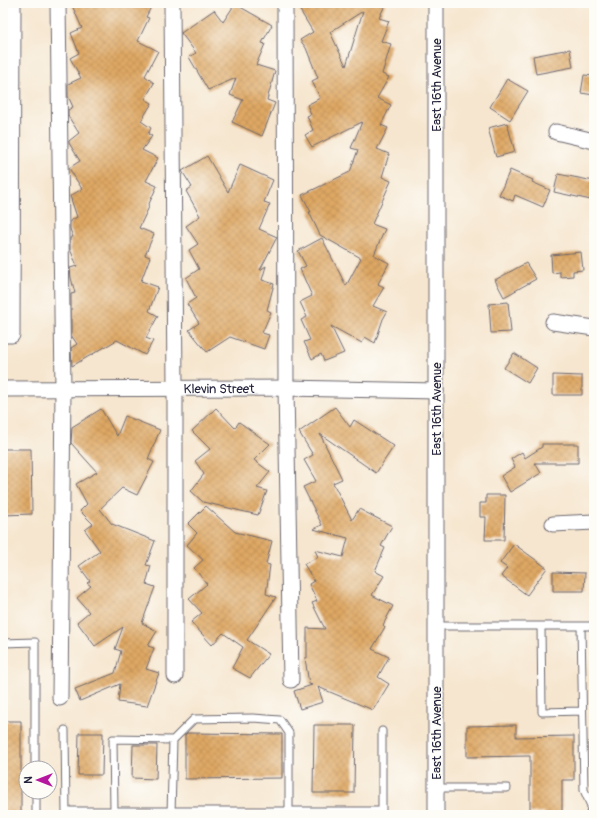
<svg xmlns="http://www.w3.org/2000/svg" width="597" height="818" viewBox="0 0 597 818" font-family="Pangolin,sans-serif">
<defs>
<pattern id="building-cross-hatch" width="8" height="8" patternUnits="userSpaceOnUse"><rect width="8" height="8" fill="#dea763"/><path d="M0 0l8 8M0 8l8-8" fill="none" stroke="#be8f57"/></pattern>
</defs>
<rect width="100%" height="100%" fill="#fdfcf7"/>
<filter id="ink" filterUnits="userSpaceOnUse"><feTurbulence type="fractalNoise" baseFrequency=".025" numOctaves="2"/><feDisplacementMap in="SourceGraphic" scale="8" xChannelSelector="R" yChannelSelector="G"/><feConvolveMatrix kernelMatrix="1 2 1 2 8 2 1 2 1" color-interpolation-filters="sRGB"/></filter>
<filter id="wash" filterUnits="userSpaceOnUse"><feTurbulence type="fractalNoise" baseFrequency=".012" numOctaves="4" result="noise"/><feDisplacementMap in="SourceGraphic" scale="16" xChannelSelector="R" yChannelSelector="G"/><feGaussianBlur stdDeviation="0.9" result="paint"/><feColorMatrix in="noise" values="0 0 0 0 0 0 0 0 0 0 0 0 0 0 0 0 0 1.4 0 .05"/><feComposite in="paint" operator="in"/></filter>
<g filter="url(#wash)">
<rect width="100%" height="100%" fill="#f6e6cf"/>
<g id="blocks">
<path fill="url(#building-cross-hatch)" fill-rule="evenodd" d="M 71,3 L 153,3 L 146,17 L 149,18 L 138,41 L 158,51 L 145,76 L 154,83 L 145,99 L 152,103 L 141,121 L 151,128 L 148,134 L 152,136 L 142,150 L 158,158 L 146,181 L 157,186 L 148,206 L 149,207 L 139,228 L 154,234 L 145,255 L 150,257 L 141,281 L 158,287 L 149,311 L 158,316 L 146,338 L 153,341 L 145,355 L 117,340 L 72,366 L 71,348 L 77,344 L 71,335 L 71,294 L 75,293 L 71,278 L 70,268 L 77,266 L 70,249 L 70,238 L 73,237 L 70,229 L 70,221 L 77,217 L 70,196 L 82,189 L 69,168 L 80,161 L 69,143 L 69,141 L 79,133 L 68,116 L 68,110 L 73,107 L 68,96 L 68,84 L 81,78 L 70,58 L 79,53 L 71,33 L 82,28 Z
M 303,3 L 386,3 L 379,18 L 389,21 L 381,41 L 391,44 L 382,74 L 389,77 L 377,98 L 391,105 L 381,125 L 388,128 L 377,149 L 389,154 L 382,177 L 391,181 L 372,224 L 385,229 L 374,255 L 389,263 L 378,284 L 384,287 L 373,306 L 387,312 L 383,319 L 375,343 L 365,337 L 362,343 L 331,326 L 344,353 L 324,361 L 321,354 L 312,359 L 304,342 L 310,340 L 301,320 L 307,317 L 300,302 L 312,296 L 300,269 L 306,266 L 298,251 L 322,238 L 346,286 L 361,258 L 320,235 L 309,212 L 311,212 L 302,195 L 350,172 L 358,150 L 351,148 L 362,122 L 312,147 L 305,135 L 313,130 L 307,116 L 311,114 L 307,105 L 320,98 L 312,81 L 318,78 L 306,48 L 300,40 L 313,32 L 298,7 ZM 363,11 L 346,66 L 330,32 Z
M 235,4 L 272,25 L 262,43 L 265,44 L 256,65 L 275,71 L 267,100 L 275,103 L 262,136 L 232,122 L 243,100 L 230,95 L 236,78 L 208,90 L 189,57 L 196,53 L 181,33 L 214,10 L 223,22 Z
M 570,49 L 573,67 L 536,74 L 533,56 Z
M 584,75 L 594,76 L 594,95 L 581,93 Z
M 507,79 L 528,91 L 510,120 L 490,107 Z
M 507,123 L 515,152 L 496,157 L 488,128 Z
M 207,156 L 228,192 L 240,165 L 273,180 L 264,202 L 270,204 L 259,229 L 277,237 L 260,270 L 266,266 L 262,280 L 274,284 L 267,310 L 271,312 L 262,333 L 269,335 L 264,349 L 230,337 L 207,352 L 189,330 L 199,323 L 187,304 L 196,298 L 186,278 L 199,269 L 189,250 L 198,244 L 186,226 L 200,216 L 186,191 L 192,187 L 182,171 Z
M 510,170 L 533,180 L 532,182 L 550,190 L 543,207 L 515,195 L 513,201 L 499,195 Z
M 558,174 L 594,181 L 591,200 L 554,192 Z
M 581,252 L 583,270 L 573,271 L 573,276 L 560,277 L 560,272 L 552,273 L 551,255 Z
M 526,263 L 536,279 L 504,297 L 495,280 Z
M 508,302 L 511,332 L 491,333 L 489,304 Z
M 514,353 L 537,368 L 528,383 L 504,368 Z
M 553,375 L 582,376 L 582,395 L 553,395 Z
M 335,407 L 350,427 L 354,420 L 394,446 L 376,473 L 320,434 L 342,479 L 333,483 L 352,520 L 359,509 L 392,526 L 381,546 L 385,548 L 375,571 L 384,576 L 372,595 L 393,606 L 383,625 L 385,627 L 372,649 L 389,657 L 378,677 L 389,684 L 373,710 L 318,687 L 323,702 L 300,709 L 294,691 L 312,685 L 309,684 L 305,658 L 307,658 L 307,628 L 325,629 L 312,603 L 317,601 L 309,584 L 314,581 L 304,564 L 318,557 L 315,550 L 343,557 L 348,538 L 313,529 L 322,525 L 303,487 L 316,481 L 304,460 L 313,455 L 299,432 Z
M 216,408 L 235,428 L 239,422 L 270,444 L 254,460 L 270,472 L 257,488 L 267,491 L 258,515 L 203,502 L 191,491 L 204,474 L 195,461 L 210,449 L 192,431 Z
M 101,409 L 117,436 L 125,416 L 160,430 L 148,459 L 154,462 L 137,495 L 122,488 L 100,509 L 112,524 L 155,541 L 146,565 L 151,566 L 146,584 L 155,587 L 142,623 L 157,631 L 148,646 L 154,648 L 146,669 L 159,673 L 147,706 L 118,702 L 120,684 L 80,701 L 75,689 L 115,673 L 121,651 L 115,649 L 123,627 L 95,646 L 77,622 L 89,612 L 77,598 L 91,586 L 87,583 L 90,581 L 79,566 L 100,551 L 85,530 L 93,524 L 80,511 L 87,504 L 76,484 L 97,472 L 71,443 L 72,427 Z
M 542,444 L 578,444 L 578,463 L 535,463 L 541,473 L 510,492 L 501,476 L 515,467 L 511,459 L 522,452 L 525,458 L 542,447 Z
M 3,449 L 31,449 L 32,514 L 3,515 Z
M 486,495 L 505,495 L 504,540 L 485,540 L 486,517 L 480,517 L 480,503 L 486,503 Z
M 206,506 L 235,532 L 272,541 L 266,564 L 270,565 L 266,594 L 276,597 L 247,640 L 269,654 L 250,678 L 232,668 L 243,647 L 223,633 L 212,645 L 191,622 L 202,613 L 189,599 L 207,584 L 194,568 L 203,560 L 187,545 L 197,533 L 188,524 Z
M 514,544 L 547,568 L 527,595 L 501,576 L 507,568 L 500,563 Z
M 553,572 L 585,573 L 584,591 L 553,591 Z
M 3,721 L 21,721 L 21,814 L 3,814 Z
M 314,725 L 355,725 L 354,793 L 313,793 Z
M 516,725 L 516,737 L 574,736 L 574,780 L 562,780 L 562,815 L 544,815 L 544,812 L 530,813 L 530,756 L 467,757 L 467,726 Z
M 79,733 L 103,733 L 102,775 L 78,775 Z
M 187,733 L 282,734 L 282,778 L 185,779 L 185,735 Z
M 133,745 L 157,745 L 156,779 L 132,778 Z"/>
</g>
</g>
<g filter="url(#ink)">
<use href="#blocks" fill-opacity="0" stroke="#6c676f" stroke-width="1"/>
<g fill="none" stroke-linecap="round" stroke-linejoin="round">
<defs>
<path id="lane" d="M 436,626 L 594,626
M 541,626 L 542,712 L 582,711
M 581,626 L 584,790 L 591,806 L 590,815
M 3,643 L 35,642 L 35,768
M 65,730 L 66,815
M 436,788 L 507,788
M 36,792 L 36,815
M 66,811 L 382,811 L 382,731
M 114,811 L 113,739 L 173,740
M 171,814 L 173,740 L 194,719 L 253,718 L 280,720 L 289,733 L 289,815"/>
<g id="street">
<path d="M 58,3 L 63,389 L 60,698"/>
<path d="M 172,3 L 175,388 L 175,676"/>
<path d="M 285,3 L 286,388 L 291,680"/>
<path d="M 436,3 L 436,815"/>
<path d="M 556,132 L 594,141"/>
<path d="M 553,322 L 594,328"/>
<path d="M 3,335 L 12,335 L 13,3"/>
<path id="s1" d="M 3,389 L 286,388 L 436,391"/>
<path d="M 553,524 L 594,522"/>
</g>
</defs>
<use href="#lane" stroke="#6c676f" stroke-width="9"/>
<use href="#street" stroke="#6c676f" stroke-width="17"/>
<use href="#lane" stroke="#fff" stroke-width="7"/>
<use href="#street" stroke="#fff" stroke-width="15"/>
</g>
</g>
<g text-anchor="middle" stroke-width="3" stroke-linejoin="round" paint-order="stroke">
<g font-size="13" fill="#22223b" stroke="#fdfcf7">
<text transform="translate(436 85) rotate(-90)" y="5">East 16th Avenue</text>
<text dy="5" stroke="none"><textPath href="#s1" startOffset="216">Klevin Street</textPath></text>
<text transform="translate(436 409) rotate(-90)" y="5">East 16th Avenue</text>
<text transform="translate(436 733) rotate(-90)" y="5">East 16th Avenue</text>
</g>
</g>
<rect width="597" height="818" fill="none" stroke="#fdfcf7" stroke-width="16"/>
<g transform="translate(38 780) rotate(270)"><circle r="19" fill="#fdfcf7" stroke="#a5a5ac"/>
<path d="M0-3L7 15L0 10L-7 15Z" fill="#b5179e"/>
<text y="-6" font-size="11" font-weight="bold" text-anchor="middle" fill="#22223b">N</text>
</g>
</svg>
